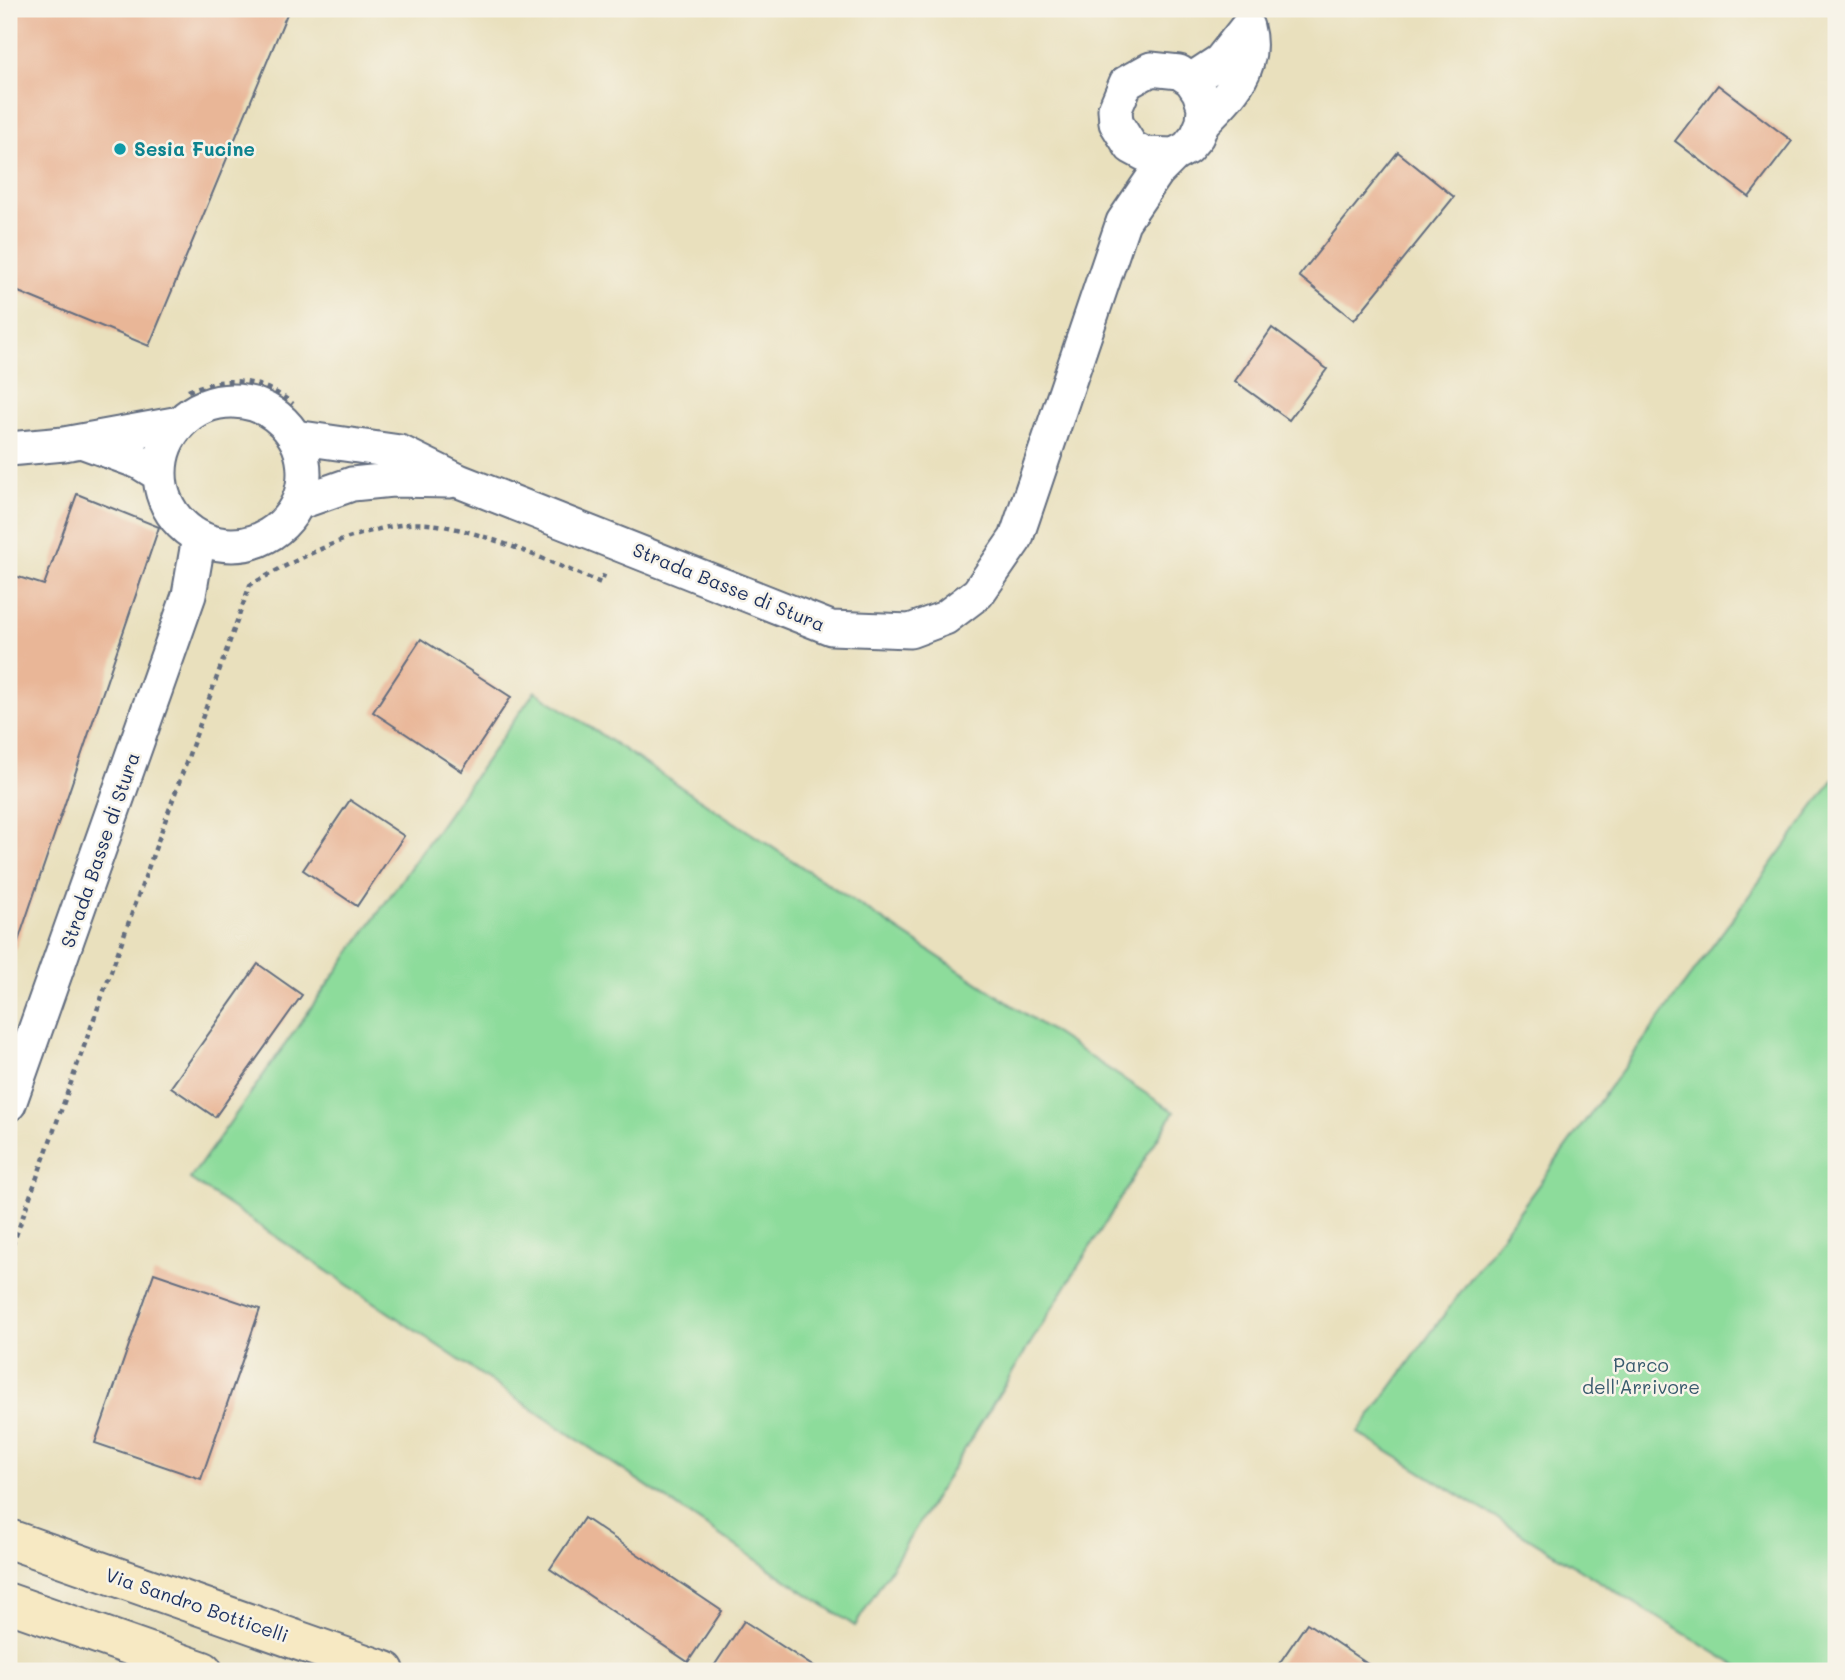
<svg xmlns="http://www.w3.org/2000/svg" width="1845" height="1680" viewBox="0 0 1845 1680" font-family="Mali,sans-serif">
<rect width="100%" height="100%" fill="#f7f3e8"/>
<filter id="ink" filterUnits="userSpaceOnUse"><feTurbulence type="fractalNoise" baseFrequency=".0143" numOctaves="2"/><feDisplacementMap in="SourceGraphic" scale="14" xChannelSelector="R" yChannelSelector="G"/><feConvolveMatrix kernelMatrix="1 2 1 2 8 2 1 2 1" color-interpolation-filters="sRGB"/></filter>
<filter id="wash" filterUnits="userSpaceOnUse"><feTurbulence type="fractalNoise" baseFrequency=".00686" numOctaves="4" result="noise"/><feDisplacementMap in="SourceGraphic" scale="28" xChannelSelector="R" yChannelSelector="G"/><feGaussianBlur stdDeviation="1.57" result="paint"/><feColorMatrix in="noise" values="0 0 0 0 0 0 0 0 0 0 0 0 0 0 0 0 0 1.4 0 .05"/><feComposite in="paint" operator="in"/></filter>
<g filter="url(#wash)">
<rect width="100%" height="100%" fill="#e9e0bd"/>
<path fill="#8ddc9b" stroke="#54867c" stroke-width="2" d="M 535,691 L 1174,1112 L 855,1626 L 190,1179 Z
M 1836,776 L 1836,1671 L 1745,1671 L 1358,1433 Z"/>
<g id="blocks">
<path fill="#e9b697" d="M 9,9 L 289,9 L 149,346 L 9,288 Z
M 1718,85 L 1792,141 L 1749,197 L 1675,141 Z
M 1398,152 L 1454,197 L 1354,320 L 1299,276 Z
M 1272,328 L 1327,369 L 1289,420 L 1235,381 Z
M 77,494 L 159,527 L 9,968 L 9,574 L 44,585 Z
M 421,639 L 511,697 L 462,771 L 373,712 Z
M 350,800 L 404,836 L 357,906 L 303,870 Z
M 258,964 L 302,995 L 215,1117 L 171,1087 Z
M 154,1273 L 260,1309 L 201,1479 L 95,1443 Z
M 584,1518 L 722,1611 L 688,1662 L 550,1569 Z
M 744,1621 L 820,1671 L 712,1669 Z
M 1307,1623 L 1378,1671 L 1274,1671 Z"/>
</g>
</g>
<g filter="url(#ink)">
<use href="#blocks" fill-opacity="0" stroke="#636d7f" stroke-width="2"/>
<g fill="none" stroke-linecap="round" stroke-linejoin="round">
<defs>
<path id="street" d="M 1191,80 L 1220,61 L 1247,27 C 1258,68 1230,95 1203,122
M160 473a72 72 0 1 1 144 0a72 72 0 1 1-144 0Z
M 295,437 L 400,452 L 459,481 L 831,628 L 910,631 L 945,618 L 978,593 L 1016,538 L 1123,222 L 1157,172 L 1174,155 L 1187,148 L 1197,136 L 1203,122 L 1204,107 L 1199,92 L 1191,80 L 1179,72 L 1151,69 L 1126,83 L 1115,109 L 1116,123 L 1131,147 L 1144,154 L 1174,155
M 84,442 L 139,462 L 160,475
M 9,449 L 64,444 L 180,423
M 298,503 L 352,484 L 392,480 L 450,481
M 9,1104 L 189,595 L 199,537"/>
<path id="secondary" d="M 9,1539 L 385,1671
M 9,1603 L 203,1671"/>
</defs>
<use href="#street" stroke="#636d7f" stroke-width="37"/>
<use href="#secondary" stroke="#636d7f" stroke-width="42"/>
<path stroke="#636d7f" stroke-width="4.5" stroke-dasharray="5 5" stroke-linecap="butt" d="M 188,391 C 225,375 261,378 293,404
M 9,1255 L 250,585 C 299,558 352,530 408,524 C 459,518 553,564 601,583 L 605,572"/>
<use href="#street" stroke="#fff" stroke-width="33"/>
<use href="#secondary" stroke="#f7e9c3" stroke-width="38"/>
</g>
</g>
<circle fill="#0f9aa8" stroke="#f7f3e8" stroke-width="2.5" cx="120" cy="149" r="7"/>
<g text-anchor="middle" stroke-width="5" stroke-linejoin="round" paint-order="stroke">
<g font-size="19" font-weight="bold" fill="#0d838f" stroke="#f7f3e8" text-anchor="start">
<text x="134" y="156">Sesia Fucine</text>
</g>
<g font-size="19" fill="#1b2f5e" stroke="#f7f3e8">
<text transform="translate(729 587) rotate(22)" y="7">Strada Basse di Stura</text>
<text transform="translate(100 850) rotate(-71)" y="7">Strada Basse di Stura</text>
<text transform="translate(197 1605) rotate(19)" y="7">Via Sandro Botticelli</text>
</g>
<g font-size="19" fill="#385a6d" stroke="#f7f3e8">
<text x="1641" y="1372">Parco<tspan x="1641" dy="22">dell'Arrivore</tspan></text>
</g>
</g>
<rect width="1845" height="1680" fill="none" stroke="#f7f3e8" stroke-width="35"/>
</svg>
